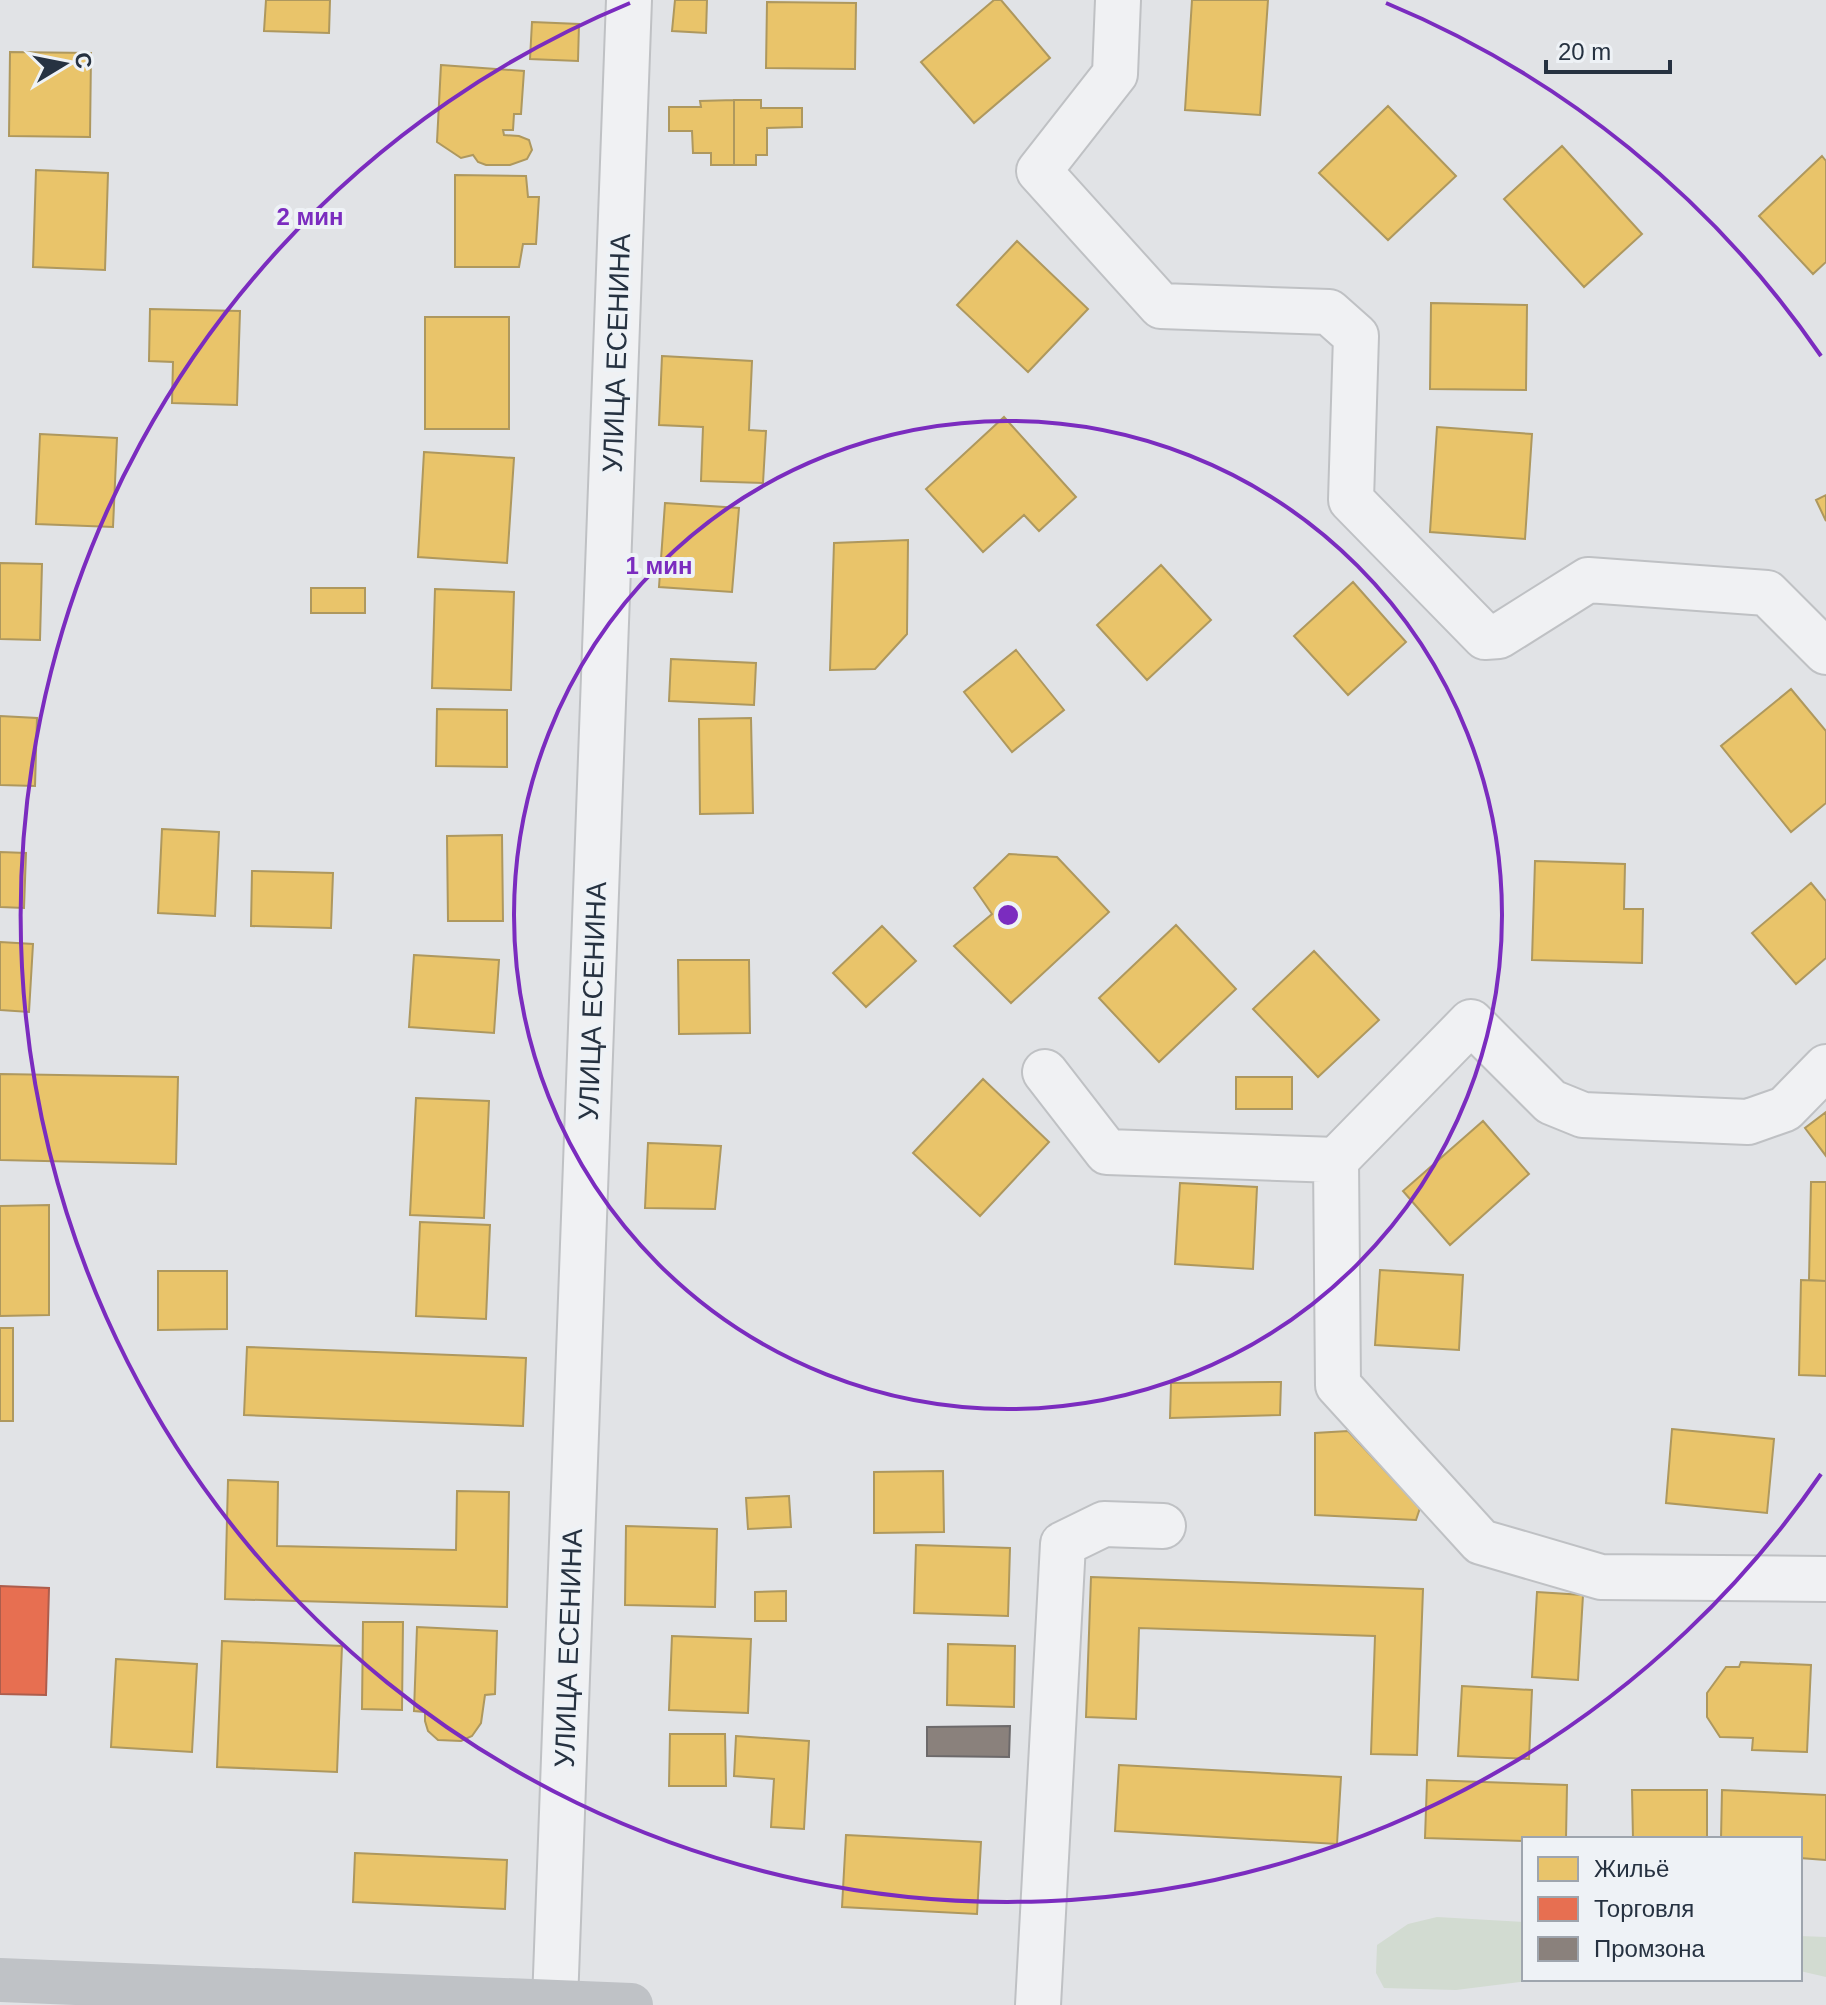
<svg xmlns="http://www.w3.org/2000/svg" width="1826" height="2005" viewBox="0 0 1826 2005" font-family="Helvetica,sans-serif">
<rect width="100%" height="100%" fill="#e1e3e6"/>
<path fill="#d2dbd1" d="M 1437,1917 L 1524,1922 L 1524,1979 L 1544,1979 L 1456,1990 L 1384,1988 L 1376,1973 L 1377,1945 L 1408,1924 Z
M 1800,1936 L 1826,1937 L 1826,1977 L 1800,1971 Z"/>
<path fill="#e9c46a" stroke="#ae985e" stroke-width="2" d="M 266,0 L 330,0 L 329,33 L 264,31 Z
M 675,0 L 707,0 L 706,33 L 672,31 Z
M 994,0 L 1001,0 L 1050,58 L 974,123 L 921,62 Z
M 1192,0 L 1268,0 L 1260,115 L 1185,110 Z
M 767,2 L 856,3 L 855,69 L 766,68 Z
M 532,22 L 579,24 L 578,61 L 530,59 Z
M 10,52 L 91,53 L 90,137 L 9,136 Z
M 441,65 L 524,71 L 521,114 L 514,114 L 513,130 L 503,130 L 504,135 L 519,136 L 529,140 L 532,150 L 527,159 L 510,165 L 486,165 L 478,162 L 473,155 L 461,158 L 437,142 Z
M 734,100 L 761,100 L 761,108 L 802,108 L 802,127 L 767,128 L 767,155 L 756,155 L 756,165 L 734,165 Z
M 734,100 L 734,165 L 711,165 L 711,153 L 693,153 L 692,131 L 669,131 L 669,107 L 701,107 L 700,101 Z
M 1388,106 L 1456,176 L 1388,240 L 1319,173 Z
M 1562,146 L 1642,234 L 1584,287 L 1504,199 Z
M 1822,156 L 1826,161 L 1826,262 L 1813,274 L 1759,216 Z
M 36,170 L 108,173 L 105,270 L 33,267 Z
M 455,175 L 526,176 L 528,197 L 539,197 L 536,244 L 523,244 L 519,267 L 455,267 Z
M 1017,241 L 1088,309 L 1028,372 L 957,305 Z
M 1431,303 L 1527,305 L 1526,390 L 1430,389 Z
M 150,309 L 240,311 L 237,405 L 172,403 L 173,362 L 149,361 Z
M 425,317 L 509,317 L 509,429 L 425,429 Z
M 662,356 L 752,361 L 749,430 L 766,431 L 763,483 L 701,481 L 703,427 L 659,425 Z
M 1004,417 L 1076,497 L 1039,531 L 1024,515 L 983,552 L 926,489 Z
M 1437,427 L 1532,434 L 1525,539 L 1430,532 Z
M 40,434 L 117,438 L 113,527 L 36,524 Z
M 424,452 L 514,458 L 507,563 L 418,557 Z
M 1826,495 L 1826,521 L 1816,500 Z
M 665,503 L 739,508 L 732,592 L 659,587 Z
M 908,540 L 907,634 L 875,669 L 830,670 L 834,543 Z
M 0,563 L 42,564 L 40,640 L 0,639 Z
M 1161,565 L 1211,620 L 1147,680 L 1097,625 Z
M 1353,582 L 1406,642 L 1348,695 L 1294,636 Z
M 311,588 L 365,588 L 365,613 L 311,613 Z
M 435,589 L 514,592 L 511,690 L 432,688 Z
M 1016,650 L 1064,710 L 1012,752 L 964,692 Z
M 671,659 L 756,663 L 754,705 L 669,701 Z
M 1791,689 L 1826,731 L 1826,803 L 1791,832 L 1721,746 Z
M 437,709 L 507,710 L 507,767 L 436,766 Z
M 0,716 L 37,718 L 35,786 L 0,785 Z
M 751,718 L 753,813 L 700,814 L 699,719 Z
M 162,829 L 219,832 L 215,916 L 158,913 Z
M 502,835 L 503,921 L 448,921 L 447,836 Z
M 0,852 L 26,853 L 24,908 L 0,907 Z
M 1009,854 L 1057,857 L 1109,912 L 1011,1003 L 954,946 L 992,914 L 974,888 Z
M 1535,861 L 1625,864 L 1624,909 L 1643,909 L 1642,963 L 1532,960 Z
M 252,871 L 333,873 L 331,928 L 251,926 Z
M 1811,883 L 1826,901 L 1826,958 L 1796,984 L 1752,933 Z
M 1176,925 L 1236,989 L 1159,1062 L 1099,998 Z
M 882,926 L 916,961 L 866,1007 L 833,973 Z
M 0,942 L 33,944 L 29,1012 L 0,1010 Z
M 1314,951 L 1379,1020 L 1318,1077 L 1253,1009 Z
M 414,955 L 499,960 L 494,1033 L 409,1027 Z
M 678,960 L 749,960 L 750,1033 L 679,1034 Z
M 0,1074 L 178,1077 L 176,1164 L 0,1160 Z
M 1236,1077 L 1292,1077 L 1292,1109 L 1236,1109 Z
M 983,1079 L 1049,1142 L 980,1216 L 913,1153 Z
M 416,1098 L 489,1101 L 484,1218 L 410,1215 Z
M 1826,1112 L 1826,1156 L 1805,1128 Z
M 1483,1121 L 1529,1174 L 1450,1245 L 1403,1191 Z
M 648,1143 L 721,1146 L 715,1209 L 645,1208 Z
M 1811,1182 L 1826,1182 L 1826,1281 L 1809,1280 Z
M 1180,1183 L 1257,1187 L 1253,1269 L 1175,1264 Z
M 49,1205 L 49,1315 L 0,1316 L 0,1206 Z
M 420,1222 L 490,1225 L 486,1319 L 416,1316 Z
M 1380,1270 L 1463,1275 L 1459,1350 L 1375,1345 Z
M 158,1271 L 227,1271 L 227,1329 L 158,1330 Z
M 1801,1280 L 1826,1281 L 1826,1376 L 1799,1375 Z
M 0,1328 L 13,1328 L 13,1421 L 0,1421 Z
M 247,1347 L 526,1358 L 523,1426 L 244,1415 Z
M 1281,1382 L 1280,1415 L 1170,1418 L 1171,1383 Z
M 1672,1429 L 1774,1439 L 1767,1513 L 1666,1503 Z
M 1348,1431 L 1420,1508 L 1416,1520 L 1315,1515 L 1315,1433 Z
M 943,1471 L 944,1532 L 874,1533 L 874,1472 Z
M 228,1480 L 278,1482 L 277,1546 L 456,1550 L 457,1491 L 509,1492 L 507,1607 L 225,1599 Z
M 789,1496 L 791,1527 L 748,1529 L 746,1498 Z
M 626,1526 L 717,1529 L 715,1607 L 625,1605 Z
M 916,1545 L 1010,1548 L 1008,1616 L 914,1613 Z
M 1091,1577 L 1423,1589 L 1417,1755 L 1371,1754 L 1375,1636 L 1139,1628 L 1136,1719 L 1086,1717 Z
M 786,1591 L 786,1621 L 755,1621 L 755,1592 Z
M 1537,1592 L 1583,1595 L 1578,1680 L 1532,1677 Z
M 363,1622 L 403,1622 L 402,1710 L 362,1709 Z
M 417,1627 L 497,1631 L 495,1694 L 485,1695 L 481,1723 L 472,1736 L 461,1741 L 438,1740 L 428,1731 L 425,1721 L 425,1712 L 414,1711 Z
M 672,1636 L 751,1639 L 748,1713 L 669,1710 Z
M 222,1641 L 342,1646 L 337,1772 L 217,1767 Z
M 948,1644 L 1015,1646 L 1014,1707 L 947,1705 Z
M 116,1659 L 197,1664 L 192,1752 L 111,1747 Z
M 1741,1662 L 1811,1665 L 1807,1752 L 1752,1750 L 1753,1738 L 1720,1737 L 1707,1717 L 1707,1693 L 1726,1667 L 1739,1667 Z
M 1462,1686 L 1532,1690 L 1529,1759 L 1458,1756 Z
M 670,1734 L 725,1734 L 726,1786 L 669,1786 Z
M 736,1736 L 809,1741 L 804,1829 L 771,1827 L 774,1779 L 734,1776 Z
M 1119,1765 L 1341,1777 L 1337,1844 L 1115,1831 Z
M 1427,1780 L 1567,1785 L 1566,1839 L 1524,1839 L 1524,1841 L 1425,1838 Z
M 1632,1790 L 1707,1790 L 1707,1839 L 1633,1839 Z
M 1722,1790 L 1826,1795 L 1826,1860 L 1800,1858 L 1800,1839 L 1721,1839 Z
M 846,1835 L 981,1842 L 977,1914 L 842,1907 Z
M 355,1853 L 507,1860 L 505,1909 L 353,1902 Z"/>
<path fill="#e76f51" stroke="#ad5d4c" stroke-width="2" d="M 0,1586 L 49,1588 L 46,1695 L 0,1694 Z"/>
<path fill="#8a817c" stroke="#6c696a" stroke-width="2" d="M 1010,1726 L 1009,1757 L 927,1756 L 927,1727 Z"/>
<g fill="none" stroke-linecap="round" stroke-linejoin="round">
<defs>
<path id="minor" d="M 1118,0 L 1115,74 L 1039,171 L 1161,306 L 1329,312 L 1356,336 L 1351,500 L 1485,637 L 1499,636 L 1588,580 L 1767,593 L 1826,652
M 1045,1072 L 1107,1152 L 1336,1160 L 1471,1022 L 1551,1102 L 1583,1115 L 1748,1122 L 1785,1109 L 1826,1067
M 1336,1160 L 1338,1385 L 1481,1542 L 1601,1577 L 1826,1579
M 555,2002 L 629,0
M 1038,2005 L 1063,1544 L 1104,1524 L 1163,1526"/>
</defs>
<use href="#minor" stroke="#bfc1c4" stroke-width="48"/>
<use href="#minor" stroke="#f0f1f3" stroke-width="44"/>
<path stroke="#bfc2c6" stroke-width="44" d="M 0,1980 L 631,2005"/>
</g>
<g fill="none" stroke="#7b2cbf" stroke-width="4">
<circle cx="1008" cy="915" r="494"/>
<path d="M1821 1474A987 987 0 1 1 630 3M1386 3A987 987 0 0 1 1821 356"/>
</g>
<g text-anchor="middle" stroke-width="8" stroke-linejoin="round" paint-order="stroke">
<g font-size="28" fill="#263241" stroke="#eef2f6">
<text transform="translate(616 353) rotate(-88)" y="10">УЛИЦА ЕСЕНИНА</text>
<text transform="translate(592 1001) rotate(-88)" y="10">УЛИЦА ЕСЕНИНА</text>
<text transform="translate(568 1648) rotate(-88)" y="10">УЛИЦА ЕСЕНИНА</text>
</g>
</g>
<circle cx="1008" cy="915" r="12" fill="#7b2cbf" stroke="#eef2f6" stroke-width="4"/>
<g font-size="24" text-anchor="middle" font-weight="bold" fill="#7b2cbf" stroke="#eef2f6" stroke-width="8" stroke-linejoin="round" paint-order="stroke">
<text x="310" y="225">2 мин</text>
<text x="659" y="574">1 мин</text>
</g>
<rect x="1522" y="1837" width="280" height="144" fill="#eef2f6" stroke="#9ea5ae" stroke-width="2"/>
<rect x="1538" y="1857" width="40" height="24" fill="#e9c46a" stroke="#9ea5ae" stroke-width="2"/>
<text x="1594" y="1877" font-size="24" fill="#263241">Жильё</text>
<rect x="1538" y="1897" width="40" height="24" fill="#e76f51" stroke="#9ea5ae" stroke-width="2"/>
<text x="1594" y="1917" font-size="24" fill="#263241">Торговля</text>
<rect x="1538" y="1937" width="40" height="24" fill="#8a817c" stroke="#9ea5ae" stroke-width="2"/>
<text x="1594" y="1957" font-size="24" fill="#263241">Промзона</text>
<g transform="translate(64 64) rotate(80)" stroke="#eef2f6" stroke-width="6" paint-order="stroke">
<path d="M0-6L14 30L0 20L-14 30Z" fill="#263241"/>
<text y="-12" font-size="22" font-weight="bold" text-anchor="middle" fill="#263241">С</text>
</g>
<path d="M1546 60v12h124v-12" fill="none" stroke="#263241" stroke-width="4"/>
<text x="1558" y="60" font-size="24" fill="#263241" stroke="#eef2f6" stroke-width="6" paint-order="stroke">20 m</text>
</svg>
